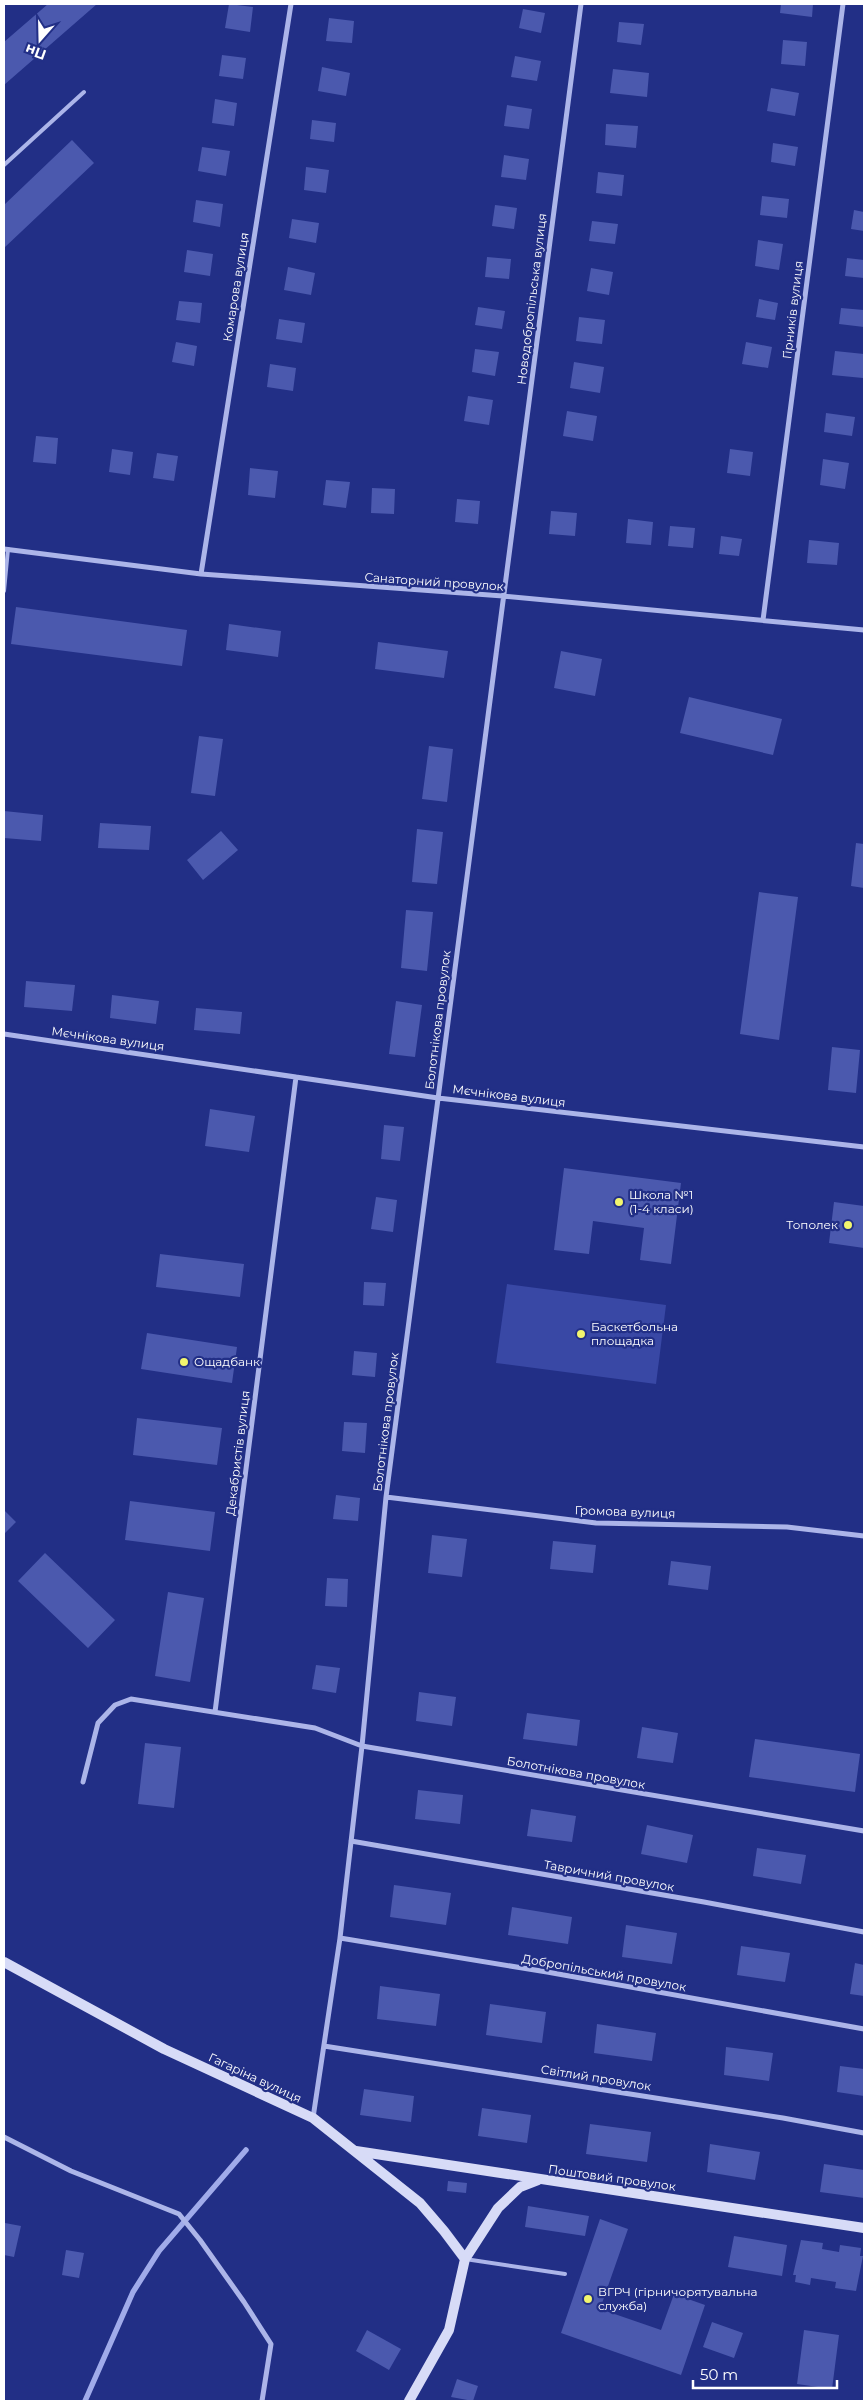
<svg xmlns="http://www.w3.org/2000/svg" width="868" height="2405" viewBox="0 0 868 2405" font-family="Montserrat,sans-serif">
<rect width="100%" height="100%" fill="#222f86"/>
<path fill="#3948a5" d="M 507,1284 L 666,1305 L 656,1384 L 496,1363 Z"/>
<g fill="none" stroke-linecap="round" stroke-linejoin="round">
<path stroke="#a0abea" stroke-width="5.5" d="M 85,2401 L 133,2292 L 159,2251 L 246,2150"/>
</g>
<path fill="#4b59ae" d="M 48,4 L 97,4 L 4,85 L 4,42 Z
M 229,4 L 253,7 L 250,32 L 225,28 Z
M 781,4 L 813,4 L 812,17 L 780,13 Z
M 523,9 L 545,13 L 541,33 L 519,28 Z
M 329,18 L 354,21 L 352,43 L 326,41 Z
M 619,22 L 644,24 L 641,45 L 617,42 Z
M 783,40 L 807,42 L 805,66 L 781,64 Z
M 222,55 L 246,58 L 243,79 L 219,76 Z
M 515,56 L 541,61 L 537,81 L 511,77 Z
M 322,67 L 350,73 L 346,96 L 318,91 Z
M 613,69 L 649,73 L 647,97 L 610,93 Z
M 771,88 L 799,93 L 795,116 L 767,111 Z
M 215,99 L 237,103 L 234,126 L 212,123 Z
M 507,105 L 532,109 L 529,129 L 504,126 Z
M 312,120 L 336,123 L 334,142 L 310,139 Z
M 606,124 L 638,126 L 636,148 L 605,145 Z
M 72,140 L 94,163 L 4,248 L 4,205 Z
M 773,143 L 798,147 L 795,166 L 771,162 Z
M 202,147 L 230,151 L 226,176 L 198,171 Z
M 504,155 L 529,159 L 526,180 L 501,177 Z
M 306,167 L 329,170 L 326,193 L 304,190 Z
M 598,172 L 624,175 L 622,196 L 596,193 Z
M 762,196 L 789,199 L 787,218 L 760,215 Z
M 196,200 L 223,204 L 220,227 L 193,222 Z
M 495,205 L 517,208 L 514,229 L 492,226 Z
M 854,210 L 864,212 L 864,231 L 851,229 Z
M 292,219 L 319,223 L 316,243 L 289,238 Z
M 592,221 L 618,224 L 615,244 L 589,241 Z
M 758,240 L 783,244 L 779,270 L 755,266 Z
M 187,250 L 213,254 L 210,276 L 184,272 Z
M 487,257 L 511,259 L 509,279 L 485,277 Z
M 847,258 L 864,260 L 864,278 L 845,276 Z
M 288,267 L 315,273 L 311,295 L 284,290 Z
M 591,268 L 613,272 L 609,295 L 587,291 Z
M 759,299 L 778,303 L 775,320 L 756,317 Z
M 179,301 L 202,303 L 200,323 L 176,320 Z
M 478,307 L 505,311 L 502,329 L 475,325 Z
M 841,308 L 864,310 L 864,327 L 839,324 Z
M 579,317 L 605,320 L 602,344 L 576,341 Z
M 279,319 L 305,323 L 302,343 L 276,339 Z
M 176,342 L 197,346 L 194,366 L 172,362 Z
M 746,342 L 772,347 L 768,368 L 742,364 Z
M 475,349 L 499,352 L 495,376 L 472,372 Z
M 835,351 L 864,354 L 863,378 L 832,375 Z
M 574,362 L 604,367 L 600,393 L 570,388 Z
M 270,364 L 296,368 L 293,391 L 267,387 Z
M 468,396 L 493,400 L 489,425 L 464,421 Z
M 567,411 L 597,416 L 593,441 L 563,436 Z
M 826,413 L 855,417 L 852,436 L 824,432 Z
M 36,436 L 58,438 L 56,464 L 33,462 Z
M 112,449 L 133,452 L 130,475 L 109,472 Z
M 730,449 L 753,452 L 750,476 L 727,473 Z
M 157,453 L 178,456 L 174,481 L 153,478 Z
M 823,459 L 849,463 L 845,489 L 820,485 Z
M 250,468 L 278,471 L 275,498 L 248,495 Z
M 326,480 L 350,482 L 346,508 L 323,505 Z
M 372,488 L 395,489 L 394,514 L 371,513 Z
M 457,499 L 480,501 L 478,524 L 455,522 Z
M 551,511 L 577,513 L 575,536 L 549,534 Z
M 628,519 L 653,522 L 651,545 L 626,543 Z
M 670,526 L 695,528 L 693,548 L 668,546 Z
M 721,536 L 742,539 L 739,556 L 719,554 Z
M 809,540 L 839,543 L 837,565 L 807,563 Z
M 16,607 L 187,630 L 182,666 L 11,644 Z
M 229,624 L 281,631 L 278,657 L 226,650 Z
M 378,642 L 448,651 L 444,678 L 375,669 Z
M 561,651 L 602,659 L 595,696 L 554,688 Z
M 689,697 L 782,719 L 773,755 L 680,733 Z
M 199,736 L 223,739 L 215,796 L 191,793 Z
M 429,746 L 453,749 L 447,802 L 422,799 Z
M 4,811 L 43,815 L 41,841 L 4,838 Z
M 100,823 L 151,826 L 149,850 L 98,848 Z
M 417,829 L 443,832 L 437,884 L 412,882 Z
M 221,831 L 238,850 L 203,880 L 187,860 Z
M 856,843 L 864,844 L 864,888 L 851,886 Z
M 759,892 L 798,897 L 779,1040 L 740,1034 Z
M 406,910 L 433,912 L 427,971 L 401,968 Z
M 26,981 L 75,985 L 72,1011 L 24,1007 Z
M 112,995 L 159,1001 L 156,1024 L 110,1018 Z
M 396,1001 L 422,1005 L 415,1057 L 389,1054 Z
M 196,1008 L 242,1012 L 240,1034 L 194,1030 Z
M 832,1047 L 860,1050 L 856,1093 L 828,1090 Z
M 210,1109 L 255,1116 L 249,1152 L 205,1146 Z
M 384,1125 L 404,1127 L 400,1161 L 381,1159 Z
M 564,1168 L 681,1183 L 671,1264 L 640,1260 L 644,1228 L 593,1221 L 589,1254 L 554,1250 Z
M 376,1197 L 397,1200 L 393,1232 L 371,1229 Z
M 834,1202 L 864,1206 L 864,1248 L 829,1243 Z
M 160,1254 L 244,1264 L 240,1297 L 156,1287 Z
M 364,1282 L 386,1283 L 384,1306 L 363,1305 Z
M 147,1333 L 237,1347 L 232,1383 L 141,1369 Z
M 354,1351 L 377,1353 L 375,1377 L 352,1375 Z
M 137,1418 L 222,1428 L 217,1465 L 133,1455 Z
M 344,1422 L 367,1423 L 365,1453 L 342,1451 Z
M 336,1495 L 360,1498 L 358,1521 L 333,1519 Z
M 130,1501 L 215,1512 L 210,1551 L 125,1540 Z
M 4,1510 L 16,1522 L 4,1534 Z
M 432,1535 L 467,1539 L 462,1577 L 428,1573 Z
M 553,1541 L 596,1545 L 593,1573 L 550,1569 Z
M 45,1553 L 115,1620 L 88,1648 L 18,1581 Z
M 671,1561 L 711,1566 L 708,1590 L 668,1585 Z
M 327,1578 L 348,1579 L 347,1607 L 325,1606 Z
M 168,1592 L 204,1598 L 190,1682 L 155,1676 Z
M 316,1665 L 340,1668 L 336,1693 L 312,1689 Z
M 419,1692 L 456,1697 L 452,1726 L 416,1721 Z
M 527,1713 L 580,1720 L 577,1746 L 523,1739 Z
M 642,1727 L 678,1733 L 673,1763 L 637,1758 Z
M 755,1739 L 860,1754 L 855,1792 L 749,1777 Z
M 145,1743 L 181,1747 L 174,1808 L 138,1804 Z
M 418,1790 L 463,1795 L 460,1824 L 415,1819 Z
M 531,1809 L 576,1816 L 572,1842 L 527,1836 Z
M 647,1825 L 693,1835 L 687,1863 L 641,1854 Z
M 757,1848 L 806,1855 L 801,1884 L 753,1876 Z
M 394,1885 L 451,1893 L 446,1925 L 390,1917 Z
M 512,1907 L 572,1917 L 568,1944 L 508,1935 Z
M 626,1925 L 677,1933 L 672,1964 L 622,1957 Z
M 741,1946 L 790,1953 L 785,1982 L 737,1975 Z
M 855,1963 L 864,1965 L 864,1996 L 850,1994 Z
M 380,1986 L 440,1994 L 436,2026 L 377,2019 Z
M 490,2004 L 546,2012 L 542,2043 L 486,2035 Z
M 597,2024 L 656,2033 L 652,2061 L 594,2053 Z
M 726,2047 L 773,2053 L 769,2081 L 724,2075 Z
M 840,2066 L 864,2069 L 864,2096 L 837,2092 Z
M 364,2089 L 414,2096 L 411,2122 L 360,2115 Z
M 482,2108 L 531,2115 L 527,2143 L 478,2136 Z
M 590,2124 L 651,2132 L 647,2162 L 586,2154 Z
M 710,2144 L 760,2152 L 755,2180 L 707,2172 Z
M 824,2164 L 864,2170 L 864,2198 L 820,2192 Z
M 448,2181 L 467,2183 L 466,2193 L 447,2191 Z
M 528,2206 L 589,2216 L 585,2236 L 525,2227 Z
M 600,2219 L 628,2229 L 600,2309 L 661,2330 L 674,2294 L 705,2305 L 681,2375 L 561,2333 Z
M 5,2223 L 21,2226 L 14,2257 L 4,2255 Z
M 734,2236 L 787,2245 L 782,2276 L 728,2267 Z
M 801,2240 L 823,2243 L 822,2249 L 839,2252 L 840,2245 L 861,2248 L 860,2256 L 863,2256 L 856,2291 L 835,2288 L 836,2282 L 811,2278 L 810,2285 L 795,2282 L 796,2275 L 793,2275 Z
M 66,2250 L 84,2253 L 79,2278 L 62,2275 Z
M 712,2322 L 743,2333 L 734,2358 L 703,2347 Z
M 367,2330 L 401,2349 L 389,2370 L 356,2351 Z
M 804,2330 L 839,2335 L 832,2389 L 797,2384 Z
M 457,2379 L 478,2386 L 473,2401 L 451,2397 Z"/>
<g fill="none" stroke-linecap="round" stroke-linejoin="round">
<path stroke="#acb5e9" stroke-width="4" d="M 4,165 L 84,92
M 4,591 L 8,549
M 465,2259 L 565,2274"/>
<path stroke="#acb5e9" stroke-width="5" d="M 581,4 L 386,1497 L 362,1746 L 864,1831
M 4,549 L 201,574 L 503,596 L 864,630
M 201,574 L 291,4
M 763,620 L 843,4
M 4,1034 L 438,1098 L 864,1147
M 386,1497 L 596,1523 L 787,1527 L 864,1536
M 215,1712 L 296,1077
M 83,1782 L 98,1723 L 115,1705 L 131,1699 L 315,1728 L 362,1746 L 340,1938 L 313,2118
M 351,1841 L 704,1902 L 864,1932
M 340,1938 L 547,1972 L 864,2029
M 324,2046 L 783,2118 L 864,2133
M 4,2137 L 71,2171 L 179,2214 L 200,2240 L 244,2302 L 271,2344 L 262,2401"/>
<path stroke="#d7dbf7" stroke-width="10" d="M 4,1962 L 164,2049 L 313,2118 L 420,2203 L 444,2231 L 465,2259
M 356,2151 L 864,2228
M 409,2401 L 449,2330 L 465,2259 L 498,2208 L 520,2187 L 538,2180"/>
</g>
<g fill="#f2f56e" stroke="#222f86" stroke-width="2">
<circle cx="619" cy="1202" r="5"/>
<circle cx="848" cy="1225" r="5"/>
<circle cx="581" cy="1334" r="5"/>
<circle cx="184" cy="1362" r="5"/>
<circle cx="588" cy="2299" r="5"/>
</g>
<g text-anchor="middle" stroke-width="4.5" stroke-linejoin="round" paint-order="stroke">
<g font-size="12" fill="#fff" stroke="#222f86">
<text transform="translate(236 287) rotate(-81)" y="4">Комарова вулиця</text>
<text transform="translate(532 299) rotate(-83)" y="4">Новодобропільська вулиця</text>
<text transform="translate(793 310) rotate(-83)" y="4">Гірників вулиця</text>
<text transform="translate(434 582) rotate(4)" y="4">Санаторний провулок</text>
<text transform="translate(438 1020) rotate(-83)" y="4">Болотнікова провулок</text>
<text transform="translate(108 1039) rotate(8)" y="4">Мєчнікова вулиця</text>
<text transform="translate(509 1096) rotate(7)" y="4">Мєчнікова вулиця</text>
<text transform="translate(386 1422) rotate(-83)" y="4">Болотнікова провулок</text>
<text transform="translate(238 1453) rotate(-83)" y="4">Декабристів вулиця</text>
<text transform="translate(625 1512) rotate(2)" y="4">Громова вулиця</text>
<text transform="translate(576 1773) rotate(10)" y="4">Болотнікова провулок</text>
<text transform="translate(609 1876) rotate(10)" y="4">Тавричний провулок</text>
<text transform="translate(604 1973) rotate(10)" y="4">Добропільський провулок</text>
<text transform="translate(255 2078) rotate(25)" y="4">Гагаріна вулиця</text>
<text transform="translate(596 2078) rotate(9)" y="4">Світлий провулок</text>
<text transform="translate(612 2178) rotate(8)" y="4">Поштовий провулок</text>
</g>
<g font-size="12" fill="#fff" stroke="#222f86" text-anchor="start">
<text x="629" y="1199">Школа №1<tspan x="629" dy="14">(1-4 класи)</tspan></text>
<text x="838" y="1229" text-anchor="end">Тополек</text>
<text x="591" y="1331">Баскетбольна<tspan x="591" dy="14">площадка</tspan></text>
<text x="194" y="1366">Ощадбанк</text>
<text x="598" y="2296">ВГРЧ (гірничорятувальна<tspan x="598" dy="14">служба)</tspan></text>
</g>
</g>
<rect width="868" height="2405" fill="none" stroke="#ffffff" stroke-width="10"/>
<g transform="translate(40 40) rotate(200)" stroke="#222f86" stroke-width="4" paint-order="stroke">
<path d="M0-4L9 19L0 12L-9 19Z" fill="#ffffff"/>
<text y="-8" font-size="14" font-weight="bold" text-anchor="middle" fill="#ffffff">Пн</text>
</g>
<path d="M693 2380v8h144v-8" fill="none" stroke="#ffffff" stroke-width="2.5"/>
<text x="700" y="2380" font-size="15" fill="#ffffff" stroke="#222f86" stroke-width="4" paint-order="stroke">50 m</text>
</svg>
